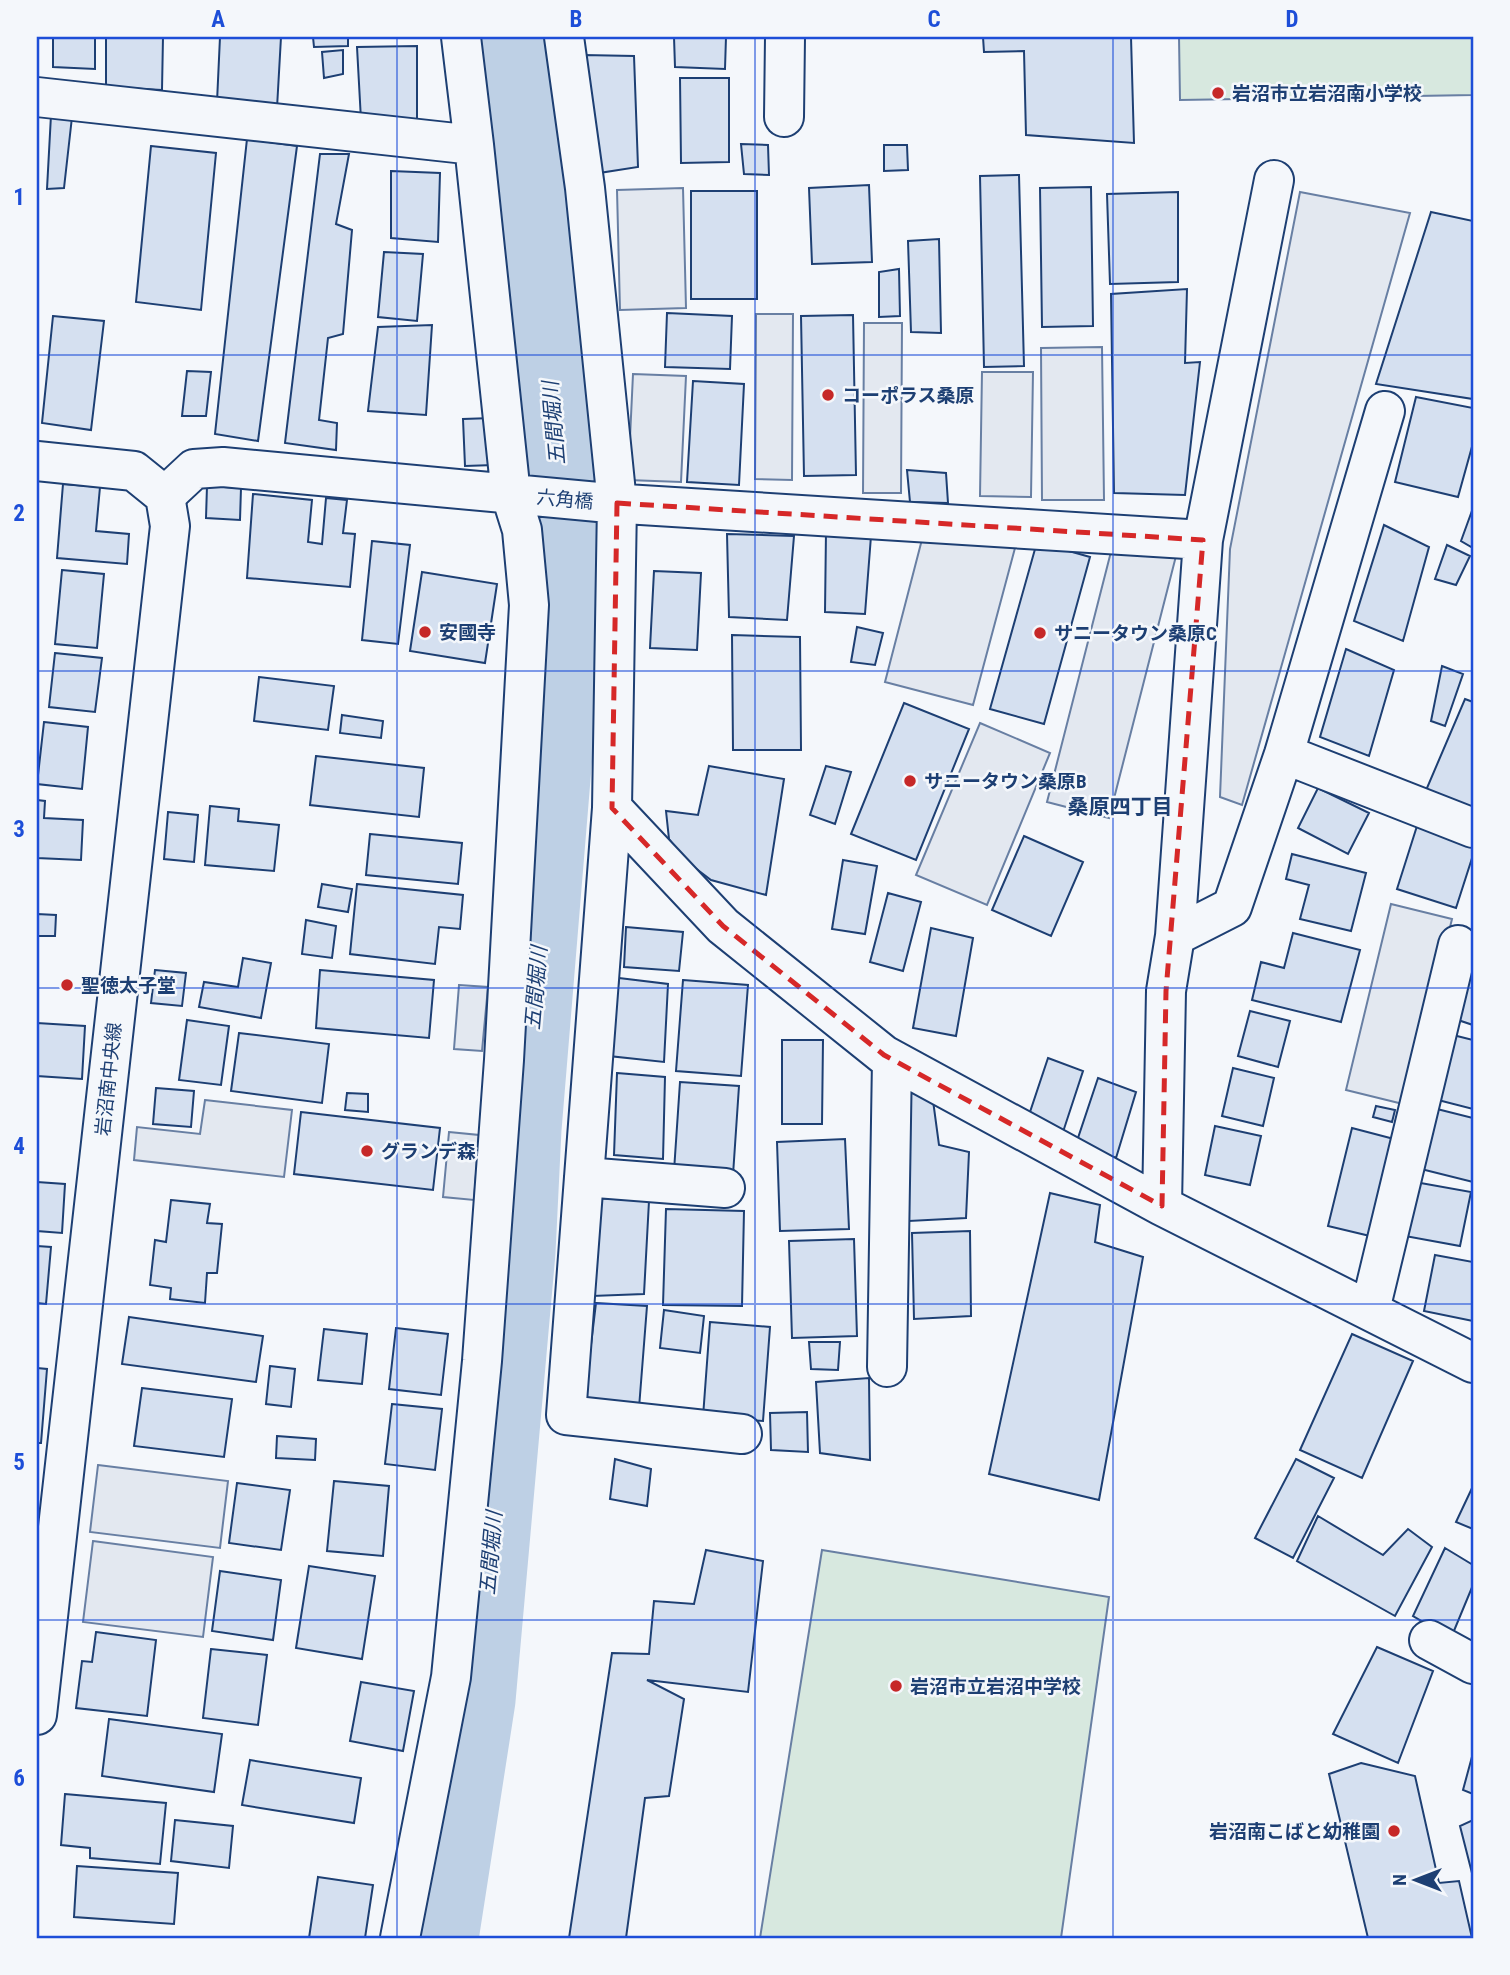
<svg xmlns="http://www.w3.org/2000/svg" width="1510" height="1975" viewBox="0 0 1510 1975" font-family="'Roboto Condensed','Noto Sans JP',sans-serif">
<rect width="100%" height="100%" fill="#f4f7fb"/>
<path fill="#d7e8df" stroke="#687fa3" stroke-width="2" d="M 1179,37 L 1473,37 L 1473,95 L 1180,100 Z
M 822,1550 L 1109,1597 L 1061,1938 L 760,1938 Z"/>
<path fill="#e3e8f0" stroke="#687fa3" stroke-width="2" d="M 683,188 L 686,308 L 620,310 L 617,190 Z
M 1300,192 L 1410,213 L 1242,805 L 1220,797 L 1230,549 Z
M 756,314 L 793,314 L 792,480 L 755,479 Z
M 864,323 L 902,323 L 901,493 L 863,493 Z
M 1102,347 L 1104,500 L 1042,500 L 1041,348 Z
M 982,372 L 1033,372 L 1031,497 L 980,496 Z
M 633,374 L 686,376 L 681,482 L 628,480 Z
M 926,524 L 1015,548 L 973,705 L 885,682 Z
M 1114,540 L 1176,556 L 1109,818 L 1047,802 Z
M 980,723 L 1050,753 L 987,905 L 916,875 Z
M 1391,904 L 1452,919 L 1407,1105 L 1346,1090 Z
M 459,985 L 488,987 L 482,1051 L 454,1049 Z
M 205,1100 L 292,1110 L 284,1177 L 134,1160 L 137,1127 L 200,1134 Z
M 449,1132 L 479,1135 L 474,1200 L 443,1197 Z
M 98,1465 L 228,1481 L 220,1548 L 90,1532 Z
M 93,1541 L 213,1557 L 203,1637 L 83,1622 Z"/>
<g fill="none" stroke-linecap="round" stroke-linejoin="round">
<path stroke="#bed0e5" stroke-width="75" d="M 441,1938 L 478,1700 L 518,1252 L 524,1129 L 568,597 L 548,351 L 507,37"/>
</g>
<path fill="#d5e0f0" stroke="#1d3f73" stroke-width="2" d="M 53,37 L 95,37 L 95,69 L 53,67 Z
M 106,37 L 163,37 L 162,90 L 106,87 Z
M 220,37 L 281,37 L 277,108 L 217,102 Z
M 313,37 L 348,37 L 348,46 L 314,47 Z
M 674,37 L 726,37 L 725,69 L 675,67 Z
M 983,37 L 1131,37 L 1134,143 L 1026,135 L 1024,51 L 984,52 Z
M 417,46 L 417,120 L 361,120 L 357,47 Z
M 343,50 L 343,74 L 324,78 L 322,52 Z
M 583,55 L 634,56 L 638,167 L 599,173 Z
M 680,78 L 729,78 L 729,162 L 681,163 Z
M 51,115 L 72,117 L 64,188 L 47,189 Z
M 247,139 L 297,146 L 258,441 L 215,434 Z
M 741,144 L 768,145 L 769,175 L 744,174 Z
M 884,145 L 907,145 L 908,170 L 884,171 Z
M 151,146 L 216,153 L 201,310 L 136,302 Z
M 320,154 L 349,154 L 336,224 L 352,230 L 343,334 L 328,338 L 319,420 L 337,423 L 336,450 L 285,443 Z
M 391,171 L 440,173 L 438,242 L 391,238 Z
M 1019,175 L 1024,366 L 984,367 L 980,176 Z
M 869,185 L 872,262 L 812,264 L 809,188 Z
M 1091,187 L 1093,326 L 1042,327 L 1040,188 Z
M 691,191 L 757,191 L 757,299 L 691,299 Z
M 1178,192 L 1178,282 L 1110,284 L 1107,194 Z
M 1431,212 L 1473,221 L 1473,399 L 1376,384 Z
M 939,239 L 941,333 L 911,332 L 908,241 Z
M 384,252 L 423,254 L 417,321 L 378,317 Z
M 899,269 L 900,316 L 879,317 L 879,272 Z
M 1187,289 L 1185,363 L 1200,362 L 1185,495 L 1114,493 L 1111,294 Z
M 667,313 L 732,316 L 730,369 L 665,367 Z
M 853,315 L 856,475 L 804,476 L 801,316 Z
M 53,316 L 104,321 L 91,430 L 42,423 Z
M 432,325 L 426,415 L 368,411 L 378,327 Z
M 187,371 L 211,372 L 206,416 L 182,416 Z
M 693,381 L 744,384 L 739,485 L 687,482 Z
M 1416,397 L 1473,408 L 1473,443 L 1458,497 L 1395,482 Z
M 492,418 L 494,465 L 465,466 L 463,419 Z
M 907,470 L 946,473 L 948,503 L 910,502 Z
M 63,484 L 100,487 L 96,531 L 129,534 L 127,564 L 57,558 Z
M 207,486 L 241,488 L 240,520 L 206,518 Z
M 253,494 L 312,500 L 308,542 L 322,544 L 326,498 L 347,500 L 343,533 L 355,534 L 350,587 L 247,578 Z
M 1473,508 L 1473,548 L 1461,541 Z
M 1384,525 L 1429,547 L 1403,641 L 1354,621 Z
M 826,531 L 871,536 L 865,614 L 825,612 Z
M 727,534 L 794,536 L 787,620 L 729,617 Z
M 372,541 L 410,545 L 398,644 L 362,640 Z
M 1037,542 L 1090,557 L 1044,724 L 990,709 Z
M 1447,545 L 1470,556 L 1456,585 L 1435,579 Z
M 62,570 L 104,574 L 97,648 L 55,644 Z
M 654,571 L 701,573 L 697,650 L 650,648 Z
M 422,572 L 497,584 L 485,663 L 410,651 Z
M 857,627 L 883,633 L 875,665 L 851,662 Z
M 732,635 L 800,637 L 801,750 L 733,750 Z
M 1346,649 L 1394,670 L 1369,756 L 1320,737 Z
M 55,653 L 102,658 L 95,712 L 49,707 Z
M 1442,666 L 1463,674 L 1445,726 L 1431,721 Z
M 259,677 L 334,686 L 328,730 L 254,721 Z
M 1465,699 L 1473,702 L 1473,815 L 1424,795 Z
M 904,703 L 969,729 L 916,860 L 851,834 Z
M 342,715 L 383,721 L 381,738 L 340,733 Z
M 44,722 L 88,727 L 82,789 L 37,784 Z
M 316,756 L 424,768 L 419,817 L 310,805 Z
M 709,766 L 784,779 L 766,895 L 711,880 L 686,861 L 669,839 L 666,811 L 698,815 Z
M 826,766 L 851,772 L 835,824 L 810,815 Z
M 1318,788 L 1369,813 L 1348,854 L 1298,828 Z
M 37,800 L 45,801 L 44,818 L 83,820 L 81,860 L 37,858 Z
M 210,806 L 239,809 L 238,821 L 279,825 L 274,871 L 205,865 Z
M 168,812 L 198,815 L 194,862 L 164,859 Z
M 1417,826 L 1473,844 L 1473,855 L 1456,908 L 1397,889 Z
M 370,834 L 462,843 L 458,884 L 366,875 Z
M 1024,836 L 1083,862 L 1051,936 L 992,910 Z
M 1292,854 L 1366,873 L 1351,931 L 1300,919 L 1309,885 L 1286,879 Z
M 843,860 L 877,866 L 865,934 L 832,929 Z
M 322,884 L 352,889 L 348,912 L 318,907 Z
M 357,884 L 463,895 L 460,929 L 439,927 L 435,964 L 350,954 Z
M 888,893 L 921,902 L 903,971 L 870,962 Z
M 37,914 L 56,915 L 55,936 L 37,936 Z
M 306,920 L 336,926 L 332,958 L 302,954 Z
M 626,927 L 683,932 L 679,971 L 624,967 Z
M 931,928 L 973,938 L 956,1036 L 913,1028 Z
M 1293,933 L 1360,950 L 1341,1022 L 1252,1000 L 1261,962 L 1284,968 Z
M 1473,945 L 1473,1025 L 1455,1019 Z
M 243,958 L 271,963 L 261,1018 L 199,1007 L 204,982 L 238,987 Z
M 155,970 L 186,973 L 182,1006 L 151,1003 Z
M 320,970 L 434,980 L 429,1038 L 316,1028 Z
M 619,978 L 668,984 L 664,1062 L 609,1056 Z
M 683,980 L 748,985 L 741,1076 L 676,1071 Z
M 1250,1011 L 1290,1021 L 1278,1067 L 1238,1056 Z
M 187,1020 L 229,1026 L 221,1085 L 179,1080 Z
M 37,1023 L 85,1026 L 82,1079 L 37,1076 Z
M 239,1033 L 329,1044 L 322,1103 L 231,1091 Z
M 1449,1034 L 1473,1040 L 1473,1109 L 1438,1100 Z
M 782,1040 L 823,1040 L 822,1124 L 782,1124 Z
M 1048,1058 L 1083,1071 L 1063,1132 L 1028,1118 Z
M 1233,1068 L 1274,1078 L 1263,1126 L 1222,1116 Z
M 617,1073 L 665,1077 L 663,1159 L 614,1155 Z
M 1098,1078 L 1136,1092 L 1116,1158 L 1076,1144 Z
M 680,1082 L 739,1086 L 733,1175 L 674,1171 Z
M 909,1083 L 932,1093 L 939,1145 L 969,1152 L 966,1218 L 909,1221 Z
M 156,1088 L 194,1091 L 191,1127 L 153,1124 Z
M 347,1093 L 368,1094 L 368,1112 L 345,1110 Z
M 1376,1106 L 1395,1110 L 1392,1122 L 1373,1117 Z
M 1429,1107 L 1473,1118 L 1473,1182 L 1417,1168 Z
M 301,1112 L 440,1128 L 433,1190 L 294,1174 Z
M 1215,1126 L 1261,1136 L 1250,1185 L 1205,1175 Z
M 1352,1128 L 1394,1139 L 1370,1236 L 1328,1226 Z
M 845,1139 L 849,1229 L 780,1231 L 777,1142 Z
M 37,1182 L 65,1184 L 62,1233 L 37,1231 Z
M 1415,1182 L 1471,1192 L 1460,1246 L 1405,1236 Z
M 1050,1193 L 1100,1205 L 1095,1242 L 1143,1257 L 1099,1500 L 989,1474 Z
M 596,1198 L 649,1201 L 644,1294 L 592,1296 Z
M 171,1200 L 210,1204 L 207,1223 L 222,1224 L 217,1273 L 207,1273 L 205,1303 L 170,1299 L 171,1288 L 150,1285 L 155,1240 L 166,1242 Z
M 666,1209 L 744,1211 L 742,1306 L 663,1305 Z
M 970,1231 L 971,1316 L 914,1319 L 912,1233 Z
M 854,1239 L 857,1336 L 792,1338 L 789,1241 Z
M 37,1246 L 51,1247 L 46,1304 L 37,1303 Z
M 1435,1255 L 1473,1262 L 1473,1321 L 1424,1311 Z
M 596,1303 L 647,1306 L 639,1408 L 584,1403 Z
M 664,1310 L 704,1316 L 700,1353 L 660,1348 Z
M 129,1317 L 263,1336 L 256,1382 L 122,1364 Z
M 710,1322 L 770,1327 L 763,1421 L 703,1417 Z
M 396,1328 L 448,1334 L 441,1395 L 389,1389 Z
M 324,1329 L 367,1334 L 362,1384 L 318,1380 Z
M 1352,1334 L 1413,1361 L 1362,1478 L 1300,1450 Z
M 809,1342 L 840,1342 L 838,1370 L 811,1369 Z
M 270,1366 L 295,1369 L 291,1407 L 266,1404 Z
M 37,1368 L 47,1369 L 41,1443 L 37,1443 Z
M 869,1378 L 870,1460 L 820,1453 L 816,1382 Z
M 142,1388 L 232,1399 L 224,1457 L 134,1446 Z
M 392,1404 L 442,1409 L 435,1470 L 385,1464 Z
M 807,1412 L 808,1452 L 771,1450 L 770,1413 Z
M 277,1436 L 316,1439 L 315,1460 L 276,1458 Z
M 615,1459 L 651,1469 L 647,1506 L 610,1499 Z
M 1296,1459 L 1334,1478 L 1293,1558 L 1255,1538 Z
M 334,1481 L 389,1486 L 383,1556 L 327,1551 Z
M 237,1483 L 290,1490 L 281,1550 L 229,1543 Z
M 1473,1486 L 1473,1529 L 1456,1522 Z
M 1318,1516 L 1383,1555 L 1408,1529 L 1432,1547 L 1395,1616 L 1297,1561 Z
M 1445,1548 L 1473,1565 L 1473,1585 L 1451,1638 L 1413,1616 Z
M 706,1550 L 763,1561 L 748,1692 L 647,1680 L 684,1699 L 669,1796 L 645,1798 L 626,1938 L 569,1938 L 612,1653 L 649,1654 L 654,1601 L 694,1604 Z
M 309,1566 L 375,1576 L 362,1659 L 296,1648 Z
M 220,1571 L 281,1580 L 273,1640 L 212,1631 Z
M 96,1632 L 156,1640 L 147,1716 L 76,1708 L 82,1661 L 92,1662 Z
M 1377,1647 L 1433,1671 L 1398,1763 L 1333,1734 Z
M 211,1649 L 267,1655 L 258,1725 L 203,1718 Z
M 361,1682 L 414,1691 L 403,1751 L 350,1741 Z
M 109,1719 L 222,1734 L 214,1792 L 102,1776 Z
M 1473,1753 L 1473,1794 L 1463,1790 Z
M 250,1760 L 361,1778 L 354,1823 L 242,1805 Z
M 1361,1763 L 1415,1776 L 1439,1883 L 1459,1881 L 1472,1938 L 1368,1938 L 1329,1774 Z
M 65,1794 L 166,1803 L 160,1864 L 90,1858 L 90,1848 L 61,1845 Z
M 175,1820 L 233,1826 L 229,1868 L 171,1861 Z
M 1473,1820 L 1473,1877 L 1460,1826 Z
M 77,1866 L 178,1873 L 174,1924 L 74,1917 Z
M 318,1877 L 373,1885 L 365,1938 L 309,1938 Z"/>
<g fill="none" stroke-linecap="round" stroke-linejoin="round">
<defs>
<path id="minor" d="M 564,37 L 585,188 L 617,503 L 612,808 L 723,926 L 884,1055 L 1162,1206
M 37,97 L 474,145
M 784,117 L 785,37
M 165,496 L 194,469 L 223,467 L 609,503 L 1203,540 L 1175,936 L 1166,991 L 1162,1206 L 1473,1363
M 1203,540 L 1274,180
M 1284,754 L 1473,828
M 612,808 L 566,1415 L 742,1434
M 1175,936 L 1232,907 L 1284,754 L 1385,411
M 584,1177 L 725,1188
M 1370,1310 L 1458,945
M 887,1367 L 892,1060
M 1429,1640 L 1473,1664
M 400,1938 L 451,1677 L 482,1361 L 504,1060 L 529,605 L 522,530 L 511,495 L 474,145 L 461,37"/>
<path id="tertiary" d="M 37,461 L 134,471 L 165,496 L 170,526 L 37,1715"/>
</defs>
<use href="#minor" stroke="#1d3f73" stroke-width="42"/>
<use href="#tertiary" stroke="#1d3f73" stroke-width="42"/>
<use href="#minor" stroke="#f4f7fb" stroke-width="38"/>
<use href="#tertiary" stroke="#f4f7fb" stroke-width="38"/>
</g>
<path fill="none" stroke="#d62828" stroke-width="5" stroke-dasharray="14 9" stroke-linejoin="round" d="M 617,503 L 1203,540 L 1166,991 L 1162,1206 L 884,1055 L 723,926 L 612,808 Z"/>
<path fill="none" stroke="#1d4ed8" stroke-width="2" stroke-opacity="0.55" d="M 397,37 L 397,1938M 755,37 L 755,1938M 1113,37 L 1113,1938M 37,355 L 1473,355M 37,671 L 1473,671M 37,988 L 1473,988M 37,1304 L 1473,1304M 37,1620 L 1473,1620"/>
<g fill="#c62828" stroke="#f4f7fb" stroke-width="2.5">
<circle cx="1218" cy="93" r="7"/>
<circle cx="828" cy="395" r="7"/>
<circle cx="425" cy="632" r="7"/>
<circle cx="1040" cy="633" r="7"/>
<circle cx="910" cy="781" r="7"/>
<circle cx="67" cy="985" r="7"/>
<circle cx="367" cy="1151" r="7"/>
<circle cx="896" cy="1686" r="7"/>
<circle cx="1394" cy="1831" r="7"/>
</g>
<g text-anchor="middle" stroke-width="5" stroke-linejoin="round" paint-order="stroke">
<g font-size="19" font-weight="bold" fill="#1d3f73" stroke="#f4f7fb" text-anchor="start">
<text x="1232" y="100">岩沼市立岩沼南小学校</text>
<text x="842" y="402">コーポラス桑原</text>
<text x="439" y="639">安國寺</text>
<text x="1054" y="640">サニータウン桑原C</text>
<text x="924" y="788">サニータウン桑原B</text>
<text x="81" y="992">聖徳太子堂</text>
<text x="381" y="1158">グランデ森</text>
<text x="910" y="1693">岩沼市立岩沼中学校</text>
<text x="1380" y="1838" text-anchor="end">岩沼南こばと幼稚園</text>
</g>
<g font-size="19" fill="#1d3f73" stroke="#f4f7fb">
<text transform="translate(565 499) rotate(5)" y="7">六角橋</text>
<text transform="translate(108 1079) rotate(-84)" y="7">岩沼南中央線</text>
</g>
<g font-size="21" font-style="italic" fill="#1d3f73" stroke="#f4f7fb">
<text transform="translate(554 423) rotate(-95)" y="7">五間堀川</text>
<text transform="translate(536 988) rotate(-85)" y="7">五間堀川</text>
<text transform="translate(491 1553) rotate(-85)" y="7">五間堀川</text>
</g>
<g font-size="21" font-weight="bold" fill="#1d3f73" stroke="#f4f7fb">
<text x="1120" y="814">桑原四丁目</text>
</g>
</g>
<rect width="1510" height="1975" fill="none" stroke="#f4f7fb" stroke-width="77"/>
<g transform="translate(1416 1880) rotate(270)" stroke="#f4f7fb" stroke-width="5" paint-order="stroke">
<path d="M0-5L12 26L0 18L-12 26Z" fill="#1d3f73"/>
<text y="-10" font-size="19" font-weight="bold" text-anchor="middle" fill="#1d3f73">N</text>
</g>
<rect x="38" y="38" width="1434" height="1899" fill="none" stroke="#1d4ed8" stroke-width="2.5"/>
<g font-size="23" text-anchor="middle" font-weight="bold" fill="#1d4ed8">
<text x="218" y="27">A</text>
<text x="576" y="27">B</text>
<text x="934" y="27">C</text>
<text x="1292" y="27">D</text>
<text x="19" y="205">1</text>
<text x="19" y="521">2</text>
<text x="19" y="837">3</text>
<text x="19" y="1154">4</text>
<text x="19" y="1470">5</text>
<text x="19" y="1786">6</text>
</g>
</svg>
